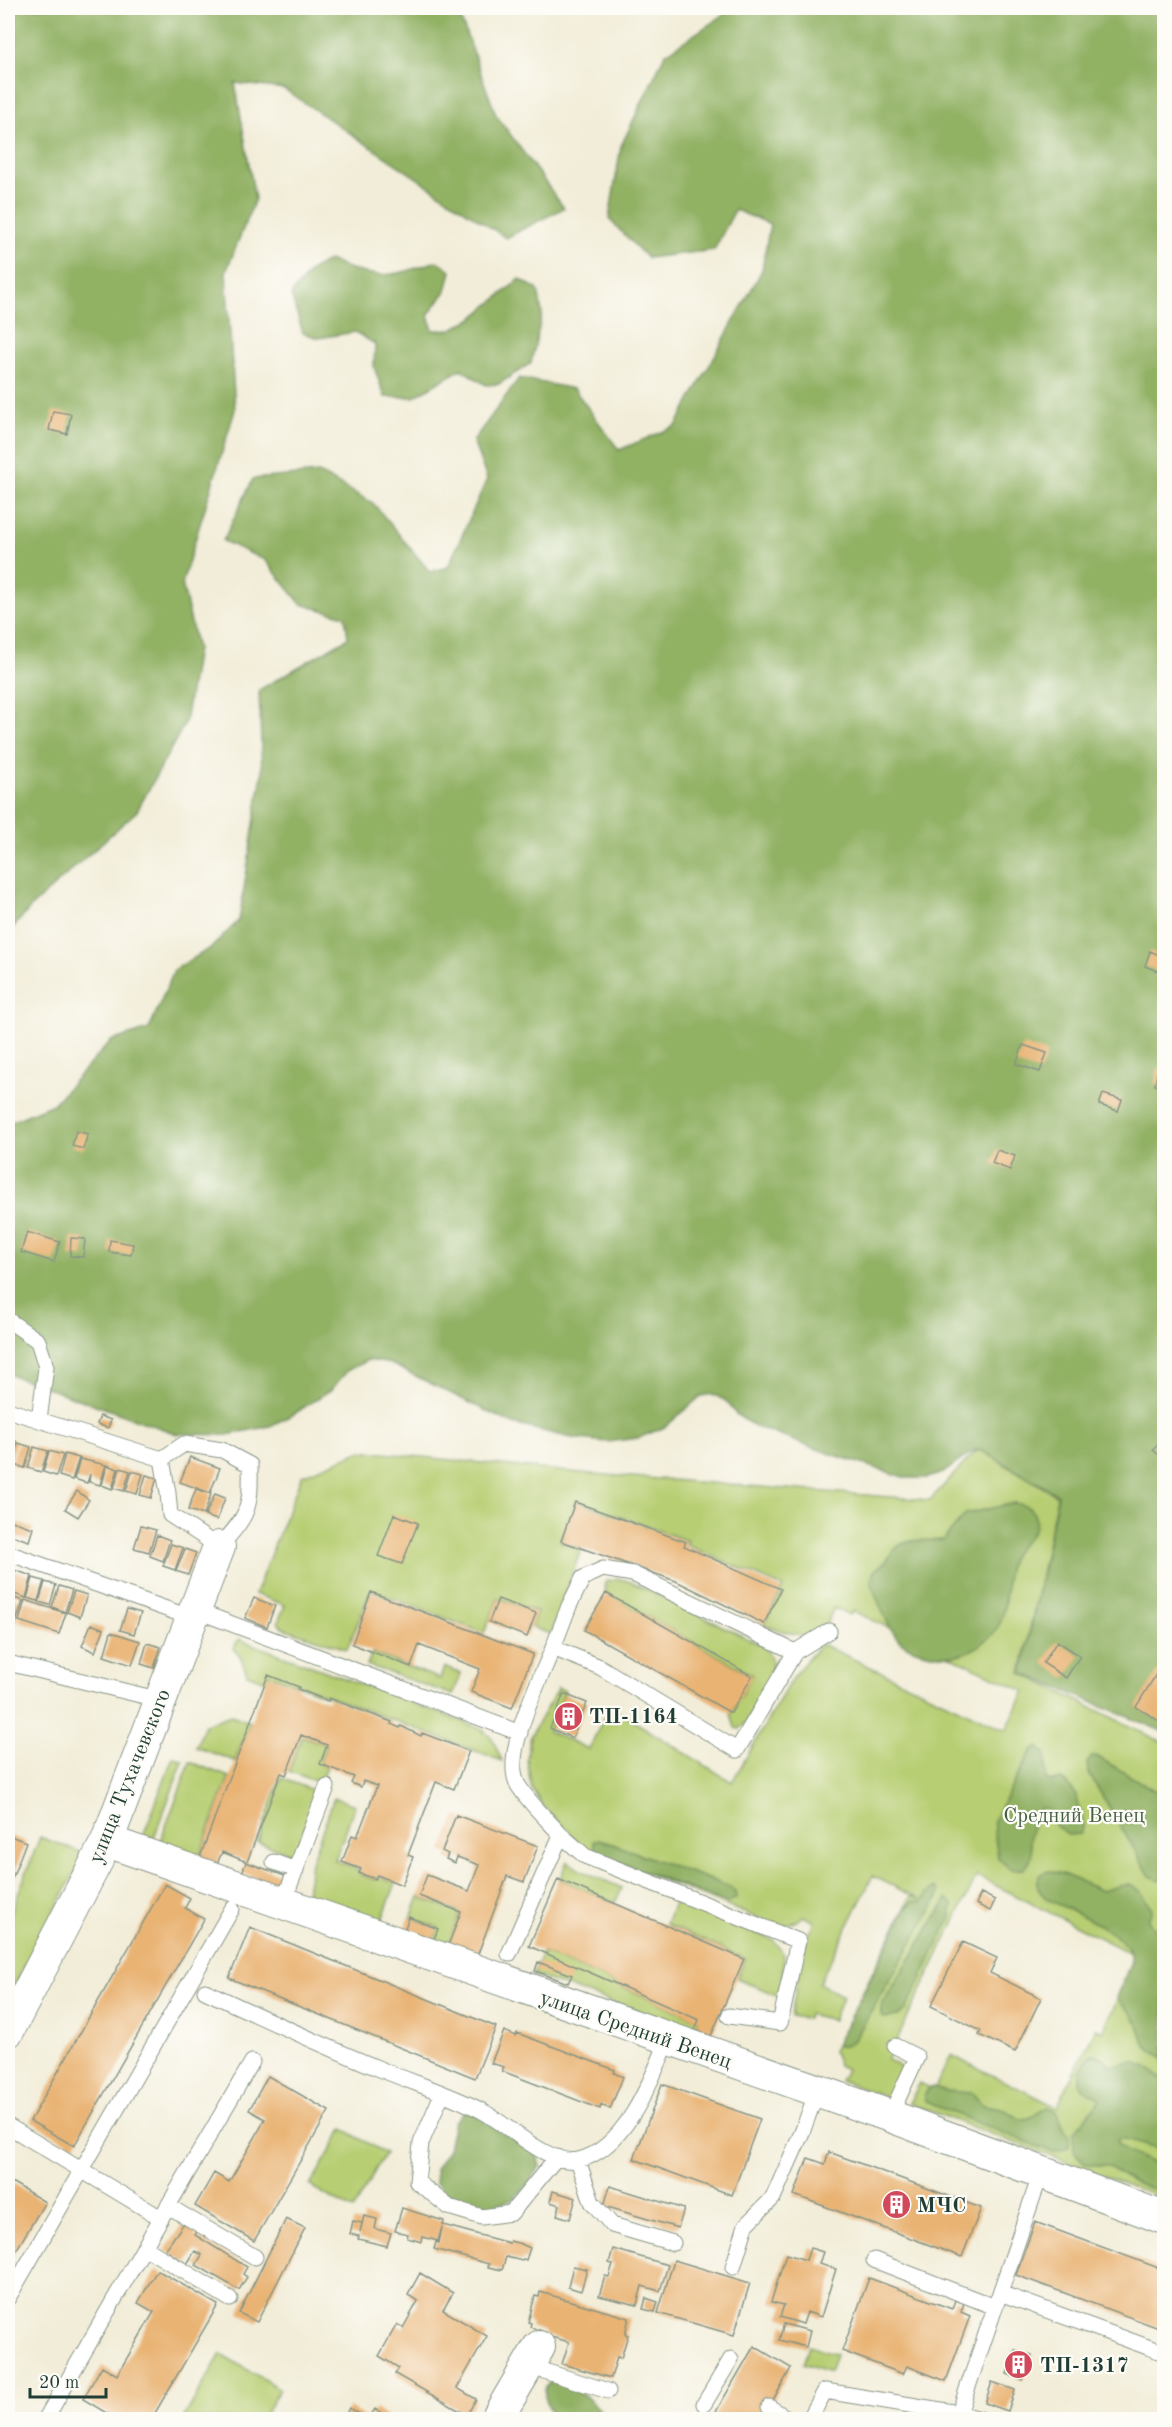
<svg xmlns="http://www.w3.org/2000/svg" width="1172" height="2427" viewBox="0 0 1172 2427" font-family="'Old Standard TT',serif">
<rect width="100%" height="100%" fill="#fdfcf7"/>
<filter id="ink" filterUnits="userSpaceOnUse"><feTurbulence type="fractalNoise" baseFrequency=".0167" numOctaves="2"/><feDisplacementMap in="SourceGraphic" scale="12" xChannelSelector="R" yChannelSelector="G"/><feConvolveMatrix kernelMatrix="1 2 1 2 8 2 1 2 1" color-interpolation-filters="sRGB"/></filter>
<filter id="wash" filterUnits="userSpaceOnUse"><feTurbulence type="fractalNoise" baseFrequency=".008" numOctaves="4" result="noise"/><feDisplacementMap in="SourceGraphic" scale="24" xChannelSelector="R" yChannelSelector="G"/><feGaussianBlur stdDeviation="1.35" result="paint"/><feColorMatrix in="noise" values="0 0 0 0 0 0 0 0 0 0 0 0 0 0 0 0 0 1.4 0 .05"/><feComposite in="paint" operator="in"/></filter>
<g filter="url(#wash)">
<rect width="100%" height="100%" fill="#f2edd8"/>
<path fill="#b7ce72" stroke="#6b8653" stroke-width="1.5" d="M 362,1451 L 581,1473 L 930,1500 L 976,1451 L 983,1451 L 1057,1496 L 1021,1673 L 1164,1743 L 1164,2199 L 909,2103 L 920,2083 L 934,2090 L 951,2055 L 1057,2107 L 1096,2028 L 1103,2031 L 1140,1950 L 1135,1947 L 1132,1954 L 977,1876 L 887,2060 L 904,2069 L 890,2098 L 840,2081 L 846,2069 L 838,2065 L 833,2051 L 911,1896 L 921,1900 L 873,1876 L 819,1983 L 843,1996 L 833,2020 L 808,2014 L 807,2019 L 791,2016 L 804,1943 L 815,1922 L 803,1916 C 792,1928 782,1925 767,1922 L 586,1849 L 541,1804 L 531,1787 L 527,1759 L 531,1735 L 558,1688 L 565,1691 L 548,1731 L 589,1749 L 604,1717 L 613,1710 L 622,1714 L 732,1782 L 794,1675 L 821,1644 L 1006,1730 L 1025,1691 L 853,1611 L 850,1615 L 834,1608 C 831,1613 829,1621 825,1626 C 812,1643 780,1631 764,1625 L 783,1587 L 686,1545 L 688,1541 L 576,1501 L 560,1542 L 581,1549 L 551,1634 L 531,1627 L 537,1612 L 498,1598 L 484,1633 L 371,1590 L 347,1649 L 283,1628 L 278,1622 L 285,1605 L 255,1594 L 302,1475 Z
M 617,1578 L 631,1582 L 763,1646 C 788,1669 757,1703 744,1725 L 739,1729 L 735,1728 L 731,1714 L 752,1675 L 605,1593 L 605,1582 Z
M 238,1639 L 480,1728 L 492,1738 L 502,1761 L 269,1674 L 266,1681 L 247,1674 L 241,1658 L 234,1649 Z
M 372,1653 L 440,1679 L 444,1667 L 461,1674 L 453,1695 L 367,1665 Z
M 231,1715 L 250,1722 L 235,1761 L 196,1747 L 205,1724 Z
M 302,1736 L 326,1745 L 319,1764 L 327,1767 L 320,1783 L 289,1771 Z
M 173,1757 L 183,1761 L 153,1840 L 143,1836 Z
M 190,1762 L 229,1777 L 199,1857 L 160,1842 Z
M 281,1778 L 318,1792 L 294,1855 L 258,1842 Z
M 334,1798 L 355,1805 L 335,1860 L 359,1870 L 359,1874 L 375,1880 L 377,1877 L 396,1883 L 381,1922 L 307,1895 L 311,1862 Z
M 40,1837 L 85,1854 L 8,1997 L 8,1921 Z
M 567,1861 L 580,1870 L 622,1888 L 615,1903 L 560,1879 Z
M 419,1897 L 460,1913 L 447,1948 L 433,1943 L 439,1928 L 411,1917 Z
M 675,1900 L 773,1940 C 791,1954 782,1976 778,1996 L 737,1978 L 745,1959 L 666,1924 Z
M 542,1952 L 699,2020 L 695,2030 L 712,2037 L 533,1975 Z
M 343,2129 L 385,2153 L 353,2210 L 310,2186 Z
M 809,2345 L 836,2354 L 830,2372 L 803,2363 Z
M 221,2354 L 280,2389 L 262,2419 L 183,2419 Z"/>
<path fill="#91b164" stroke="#58774c" stroke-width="1.5" d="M 8,8 L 457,8 L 496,115 L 564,208 L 506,238 L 284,89 L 235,83 L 255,199 L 226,272 L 235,410 L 182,583 L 197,649 L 185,723 L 137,811 L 34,904 L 8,933 Z
M 734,8 L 1164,8 L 1164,1732 L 1022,1673 L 1058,1495 L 983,1451 L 975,1450 L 943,1473 L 927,1478 L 906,1478 L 816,1449 L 754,1426 L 737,1415 L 726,1401 L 713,1394 L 701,1396 L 665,1427 L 638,1438 L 607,1442 L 572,1438 L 513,1424 L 391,1364 L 368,1360 L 348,1370 L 332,1389 L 294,1414 L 270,1426 L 227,1435 L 177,1434 L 8,1374 L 8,1123 L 53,1104 L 111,1041 L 149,1029 L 174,970 L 212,947 L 239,920 L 262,773 L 259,690 L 348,638 L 345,616 L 301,604 L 265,560 L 223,541 L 253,479 L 319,473 L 373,503 L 430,572 L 448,567 L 487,479 L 473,441 L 519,378 L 574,389 L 619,450 L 676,426 L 762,270 L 770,224 L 735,210 L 714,250 L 647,258 L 609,219 L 621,146 L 665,54 Z
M 329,260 C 374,282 392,277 437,261 L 451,271 L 446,291 L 428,315 L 433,330 L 450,330 L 473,318 L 520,279 L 538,290 L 542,314 L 531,363 L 499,384 L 486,385 L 461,369 L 414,397 L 385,397 L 374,367 L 375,344 L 355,332 L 319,338 L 303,333 L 291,295 L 310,271 Z
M 1014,1503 C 1023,1504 1032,1507 1035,1517 C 1039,1534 1020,1543 1013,1555 C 1001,1578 1011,1609 996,1630 C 989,1640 973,1651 962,1654 C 945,1658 910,1653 898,1639 C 889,1629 877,1599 872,1585 C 871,1572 874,1570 884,1563 C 890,1559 891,1552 896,1548 C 909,1536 928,1542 943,1540 L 966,1514 Z
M 1038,1747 L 1046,1755 L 1046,1779 L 1050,1781 L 1061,1780 C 1078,1788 1080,1809 1084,1826 L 1080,1834 L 1068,1835 L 1056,1826 L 1048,1809 L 1040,1808 C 1037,1816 1030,1828 1030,1837 C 1029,1852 1037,1855 1024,1869 L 1010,1869 L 998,1858 C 997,1847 992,1828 994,1819 L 1032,1750 Z
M 1096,1756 L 1164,1796 L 1164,1876 L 1159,1880 L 1150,1876 L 1088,1772 L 1087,1763 L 1092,1757 Z
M 599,1839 L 730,1887 L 735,1892 L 736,1898 L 727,1903 L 595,1853 L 594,1841 Z
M 1051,1871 L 1063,1874 L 1102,1891 C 1129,1882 1137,1880 1152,1909 L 1148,1921 L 1153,1928 L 1164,1935 L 1164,2058 C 1134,2041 1148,2039 1133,2016 C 1129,2008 1121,2006 1117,1998 L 1131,1961 C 1137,1937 1065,1908 1047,1899 C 1035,1889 1031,1873 1051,1871 Z
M 934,1888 L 938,1891 L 938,1898 L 855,2039 L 845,2046 L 838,2046 L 837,2043 L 907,1907 L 913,1901 L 922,1902 L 927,1893 Z
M 947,1899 L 953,1904 L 951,1917 L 906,2010 L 898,2016 L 884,2018 L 881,2015 L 881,2006 Z
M 1096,2054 L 1112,2066 L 1134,2062 L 1147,2067 L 1161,2079 L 1164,2078 L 1164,2150 L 1126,2139 L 1118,2139 L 1117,2144 L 1128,2152 L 1164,2168 L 1164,2194 L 1124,2177 L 1108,2166 L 1086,2164 L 1074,2152 L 1073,2133 L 1100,2100 L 1098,2097 L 1085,2092 C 1076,2079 1080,2066 1090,2055 Z
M 933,2087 L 946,2091 L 972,2093 L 983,2105 L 1002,2108 L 1020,2119 L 1030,2118 L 1047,2107 C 1062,2109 1059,2126 1069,2136 L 1069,2147 L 1060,2151 L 1052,2152 L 935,2106 L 925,2101 L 924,2096 L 929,2088 Z
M 463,2112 L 472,2112 L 500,2132 L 529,2145 L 536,2151 L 540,2166 C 534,2175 528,2186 520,2193 C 494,2215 458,2208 436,2183 L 435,2169 L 448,2149 L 454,2122 Z
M 552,2381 C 573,2386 595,2401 607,2419 L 555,2419 C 549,2407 537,2390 552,2381 Z"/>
<g id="blocks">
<path fill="#e9b373" d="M 53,411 L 71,414 L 67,434 L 49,430 Z
M 1150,951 L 1164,957 L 1160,972 L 1145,966 Z
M 1023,1045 L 1047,1053 L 1040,1072 L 1016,1064 Z
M 1158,1068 L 1164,1070 L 1164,1087 L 1155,1085 Z
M 1103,1094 L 1122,1100 L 1118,1111 L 1099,1105 Z
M 76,1131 L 88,1134 L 83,1149 L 72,1146 Z
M 997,1150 L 1015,1156 L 1010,1170 L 992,1163 Z
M 27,1232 L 60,1242 L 54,1262 L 21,1252 Z
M 71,1238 L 85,1239 L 83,1257 L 70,1256 Z
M 110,1240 L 133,1244 L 131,1255 L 109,1252 Z
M 100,1416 L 111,1420 L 108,1428 L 97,1424 Z
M 1163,1436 L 1164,1438 L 1164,1459 L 1153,1450 Z
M 8,1439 L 16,1441 L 10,1463 L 8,1462 Z
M 18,1443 L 31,1447 L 25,1468 L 11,1464 Z
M 34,1447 L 48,1451 L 41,1472 L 28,1468 Z
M 49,1451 L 63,1455 L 56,1476 L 43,1472 Z
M 65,1454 L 79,1458 L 72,1480 L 59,1476 Z
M 190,1457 L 220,1468 L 210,1493 L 180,1482 Z
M 80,1459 L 106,1465 L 100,1485 L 89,1482 L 90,1474 L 87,1483 L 74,1479 Z
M 107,1465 L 118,1469 L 112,1489 L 102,1485 Z
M 120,1468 L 130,1471 L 124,1491 L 114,1488 Z
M 132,1471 L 143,1474 L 137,1494 L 126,1491 Z
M 146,1475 L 157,1478 L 151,1498 L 140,1495 Z
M 196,1489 L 211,1494 L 204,1515 L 188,1510 Z
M 77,1491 L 89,1500 L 78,1517 L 65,1509 Z
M 215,1494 L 225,1498 L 217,1520 L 205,1516 Z
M 575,1502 L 686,1542 L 684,1546 L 781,1589 L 764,1624 L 676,1581 L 561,1541 Z
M 394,1514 L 418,1523 L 402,1564 L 378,1556 Z
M 12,1521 L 33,1528 L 29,1541 L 8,1534 Z
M 141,1526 L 156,1530 L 149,1552 L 134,1548 Z
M 157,1535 L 170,1540 L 163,1561 L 150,1556 Z
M 171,1544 L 183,1548 L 175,1570 L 163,1566 Z
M 185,1549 L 196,1553 L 188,1575 L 176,1571 Z
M 8,1568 L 32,1576 L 26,1598 L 8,1592 Z
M 33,1578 L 44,1581 L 38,1601 L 27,1598 Z
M 45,1582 L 56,1585 L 50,1605 L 39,1602 Z
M 59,1586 L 72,1590 L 65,1612 L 52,1607 Z
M 74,1591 L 87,1595 L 80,1617 L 67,1612 Z
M 371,1592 L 533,1654 L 512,1708 L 471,1692 L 480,1669 L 419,1645 L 411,1667 L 352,1644 Z
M 606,1593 L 752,1676 L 731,1713 L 584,1630 Z
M 9,1596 L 23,1601 L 16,1622 L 8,1619 Z
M 254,1598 L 275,1606 L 267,1627 L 245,1618 Z
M 498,1599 L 536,1613 L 527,1637 L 489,1622 Z
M 25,1600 L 66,1613 L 59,1634 L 19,1621 Z
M 127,1609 L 141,1613 L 134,1634 L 120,1630 Z
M 91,1624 L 104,1629 L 95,1652 L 82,1646 Z
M 111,1632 L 140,1641 L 132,1665 L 104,1656 Z
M 1057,1641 L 1080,1656 L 1066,1678 L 1043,1663 Z
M 147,1643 L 161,1647 L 154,1668 L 141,1664 Z
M 1158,1671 L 1164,1675 L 1164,1724 L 1136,1707 Z
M 268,1675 L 299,1687 L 298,1689 L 328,1701 L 329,1698 L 392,1722 L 391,1724 L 400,1728 L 401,1726 L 421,1736 L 422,1733 L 469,1751 L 454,1789 L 436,1782 L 408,1855 L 413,1857 L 402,1885 L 377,1875 L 375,1879 L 359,1873 L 361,1869 L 342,1862 L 352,1835 L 357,1837 L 377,1786 L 363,1781 L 361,1787 L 351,1783 L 354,1777 L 320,1764 L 327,1745 L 301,1735 L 286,1775 L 281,1773 L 247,1862 L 222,1852 L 217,1864 L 200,1857 Z
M 564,1694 L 587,1703 L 572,1738 L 550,1728 Z
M 456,1815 L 538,1846 L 524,1882 L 507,1876 L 476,1959 L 447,1948 L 461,1912 L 419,1896 L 427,1875 L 469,1891 L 479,1865 L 457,1857 L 455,1863 L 446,1859 L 448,1854 L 442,1851 Z
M 8,1835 L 26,1842 L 8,1889 Z
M 246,1862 L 285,1876 L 281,1887 L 242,1873 Z
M 558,1879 L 744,1959 L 711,2036 L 695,2030 L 699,2020 L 529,1946 Z
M 165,1884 L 190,1898 L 185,1908 L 204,1919 L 74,2146 L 30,2121 Z
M 981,1893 L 995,1900 L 990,1911 L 976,1904 Z
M 409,1917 L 438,1929 L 433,1942 L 404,1931 Z
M 250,1927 L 496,2027 L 475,2078 L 229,1978 Z
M 963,1942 L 997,1958 L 990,1973 L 1041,1998 L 1015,2052 L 979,2035 L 981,2031 L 931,2006 Z
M 538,1962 L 572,1975 L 568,1983 L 535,1971 Z
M 504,2031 L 516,2036 L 517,2033 L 615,2070 L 614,2073 L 623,2077 L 610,2109 L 601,2105 L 600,2109 L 502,2071 L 504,2067 L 491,2063 Z
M 268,2076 L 329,2111 L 254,2241 L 195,2206 L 214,2173 L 229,2182 L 256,2136 L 265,2119 L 249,2110 Z
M 662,2084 L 760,2119 L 732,2195 L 634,2159 Z
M 829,2152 L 981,2208 L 962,2257 L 794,2195 L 808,2158 L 825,2164 Z
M 8,2180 L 45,2202 L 11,2259 L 8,2257 Z
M 610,2186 L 684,2209 L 678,2228 L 604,2206 Z
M 553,2191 L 576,2198 L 570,2219 L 557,2215 L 560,2205 L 550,2202 Z
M 402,2208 L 444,2221 L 443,2225 L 509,2243 L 510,2241 L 521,2244 L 530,2248 L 526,2260 L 523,2259 L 522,2261 L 506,2257 L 502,2270 L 488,2267 L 489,2264 L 434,2249 L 436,2242 L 439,2243 L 442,2227 L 438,2241 L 423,2237 L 422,2242 L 407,2238 L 408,2234 L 395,2231 Z
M 364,2216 L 377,2219 L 375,2229 L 391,2233 L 387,2246 L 358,2239 L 359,2236 L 350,2234 L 353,2221 L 362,2223 L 360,2232 Z
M 286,2219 L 305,2228 L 257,2322 L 239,2313 Z
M 1035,2222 L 1164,2270 L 1164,2330 L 1016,2275 Z
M 184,2223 L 197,2231 L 195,2235 L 247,2267 L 243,2274 L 247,2277 L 239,2290 L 196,2265 L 202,2255 L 195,2251 L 187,2264 L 165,2250 Z
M 810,2248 L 823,2252 L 819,2264 L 836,2269 L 821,2317 L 807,2312 L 803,2324 L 780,2317 L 784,2305 L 771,2302 L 786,2254 L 806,2260 Z
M 613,2249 L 668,2265 L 660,2291 L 642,2286 L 637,2305 L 599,2296 L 605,2276 L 609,2277 L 613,2264 L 609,2263 Z
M 674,2260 L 750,2283 L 734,2335 L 658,2313 Z
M 573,2266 L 587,2269 L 581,2291 L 568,2287 Z
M 157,2270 L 218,2305 L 151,2420 L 118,2420 L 83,2399 L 102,2366 L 117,2375 L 154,2312 L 138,2303 Z
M 420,2273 L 453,2293 L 443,2310 L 487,2336 L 457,2388 L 476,2399 L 467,2415 L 395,2374 L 399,2368 L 379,2356 L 397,2324 L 403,2328 L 418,2301 L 408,2295 Z
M 869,2278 L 952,2309 L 955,2300 L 964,2303 L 961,2312 L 970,2316 L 946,2381 L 907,2366 L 903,2374 L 842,2351 Z
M 540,2292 L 629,2318 L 625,2334 L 628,2335 L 621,2358 L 617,2357 L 611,2378 L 562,2364 L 569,2342 L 544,2335 L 545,2332 L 530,2327 L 531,2323 L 528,2322 L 535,2296 L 539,2297 Z
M 646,2298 L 658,2302 L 655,2312 L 643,2309 Z
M 784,2324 L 810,2331 L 806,2347 L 779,2340 Z
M 754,2346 L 791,2368 L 762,2420 L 711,2420 Z
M 1015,2350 L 1032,2355 L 1023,2380 L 1007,2374 Z
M 992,2382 L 1015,2390 L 1008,2411 L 985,2403 Z
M 349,2408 L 368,2419 L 375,2409 L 392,2420 L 343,2420 Z"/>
</g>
</g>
<g filter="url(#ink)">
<use href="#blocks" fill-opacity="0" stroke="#889586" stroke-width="1.5"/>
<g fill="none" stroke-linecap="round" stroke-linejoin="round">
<defs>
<path id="lane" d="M 8,1320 L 38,1341 L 46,1367 L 39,1420
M 8,1410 L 162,1459 L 168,1493 L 170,1515 L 219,1547 C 249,1515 251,1508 250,1465 L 222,1450 L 184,1444 L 162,1459
M 8,1553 L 192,1618
M 195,1610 L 520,1733
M 553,1648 L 569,1606 L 583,1578 L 603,1569 L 633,1574 L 795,1652 L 829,1631
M 8,1663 L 161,1700
M 561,1835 C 547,1819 529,1803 518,1785 C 501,1755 540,1680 553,1648 L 600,1667 L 737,1750 L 795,1652
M 274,1862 L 296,1870
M 283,1903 L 327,1787
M 509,1954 L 561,1835 L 585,1856 L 798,1941 L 780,2023 L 729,2016
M 205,1991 C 263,2018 321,2045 380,2069 C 413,2083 450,2094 482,2111 C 506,2123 549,2166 578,2160 C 625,2150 652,2079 668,2040
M 442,2094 L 421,2143 L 417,2182 L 449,2207 L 482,2217 L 511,2213 L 557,2157
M 890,2116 L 917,2057 L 895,2046
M 8,2126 L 161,2218 L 252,2062
M 578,2160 L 592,2202 L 612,2225 L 673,2243
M 168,2206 L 255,2257
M 144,2247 L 230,2299
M 874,2260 L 995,2307
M 733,2267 L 746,2225 L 773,2198 L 803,2130 L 817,2091
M 1000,2293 L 1164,2353
M 8,2298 L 232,1909
M 528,2366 L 608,2391
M 704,2404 L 731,2359
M 769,2407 L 790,2420
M 959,2413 L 983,2420
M 45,2420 L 161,2218
M 809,2420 L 825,2391 L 959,2413 L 1041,2173"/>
<path id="street" d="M 107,1841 L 890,2116 L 1164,2218
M 8,2031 L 107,1841 L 219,1547
M 496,2420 L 539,2347"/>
</defs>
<use href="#lane" stroke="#889586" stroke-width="17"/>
<use href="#street" stroke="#889586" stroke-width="34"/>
<use href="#lane" stroke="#fff" stroke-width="15"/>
<use href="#street" stroke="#fff" stroke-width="32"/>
</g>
</g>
<defs>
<symbol id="building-disc" viewBox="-11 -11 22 22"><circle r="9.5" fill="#d1495b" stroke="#fdfcf7"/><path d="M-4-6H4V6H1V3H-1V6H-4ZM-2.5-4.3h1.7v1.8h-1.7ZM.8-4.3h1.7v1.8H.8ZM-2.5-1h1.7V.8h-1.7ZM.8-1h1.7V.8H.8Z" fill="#fff"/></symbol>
</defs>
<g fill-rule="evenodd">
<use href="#building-disc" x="552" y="1700" width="33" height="33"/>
<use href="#building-disc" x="880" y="2188" width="33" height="33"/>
<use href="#building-disc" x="1002" y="2348" width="33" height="33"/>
</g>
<g text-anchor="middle" stroke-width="4.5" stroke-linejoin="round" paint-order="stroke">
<g font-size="21" font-weight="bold" fill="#1f3d34" stroke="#fdfcf7" text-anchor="start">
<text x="589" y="1723">ТП-1164</text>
<text x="917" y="2212">МЧС</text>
<text x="1040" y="2372">ТП-1317</text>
</g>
<g font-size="21" fill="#1f3d34" stroke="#fdfcf7">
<text transform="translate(129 1776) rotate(-68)" y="7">улица Тухачевского</text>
<text transform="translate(636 2029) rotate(19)" y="7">улица Средний Венец</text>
</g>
<g font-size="21" fill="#456144" stroke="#fdfcf7">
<text x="1074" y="1822">Средний Венец</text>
</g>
</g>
<rect width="1172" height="2427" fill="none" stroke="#fdfcf7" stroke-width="30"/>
<path d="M30 2388v9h76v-9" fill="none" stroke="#1f3d34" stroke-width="3"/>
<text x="39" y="2388" font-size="18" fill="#1f3d34" stroke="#fdfcf7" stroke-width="4.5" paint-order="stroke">20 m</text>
</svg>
